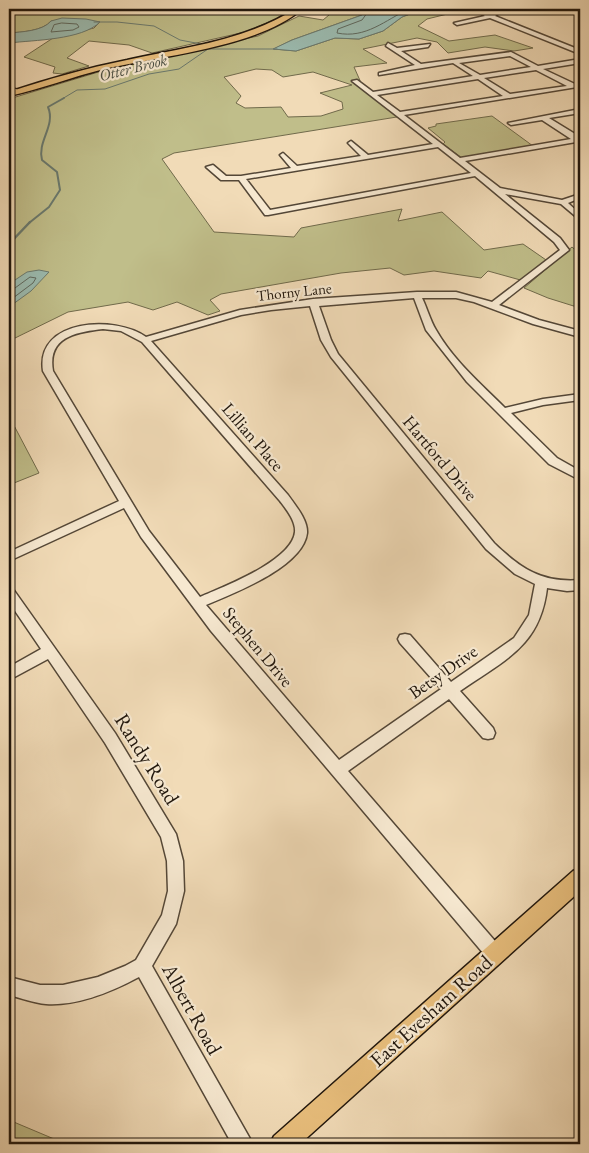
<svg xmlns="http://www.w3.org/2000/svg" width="589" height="1153" viewBox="0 0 589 1153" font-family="'EB Garamond',serif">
<rect width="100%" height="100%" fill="#f1dbb7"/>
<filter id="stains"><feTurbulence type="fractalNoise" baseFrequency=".004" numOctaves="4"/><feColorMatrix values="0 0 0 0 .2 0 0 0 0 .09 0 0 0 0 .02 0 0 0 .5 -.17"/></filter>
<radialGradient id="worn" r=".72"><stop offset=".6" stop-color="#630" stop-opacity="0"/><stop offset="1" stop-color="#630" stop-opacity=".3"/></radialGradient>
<path fill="#c0be8a" stroke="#706a4b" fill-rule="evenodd" d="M 9,9 L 290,9 L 276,19 L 245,32 L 152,53 L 129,45 L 89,41 L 67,58 L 89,66 L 62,74 L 53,73 L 55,67 L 24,57 L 53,38 L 94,28 L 100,22 L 51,21 C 43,31 22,32 9,33 Z
M 337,9 L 366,9 L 362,15 L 292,40 L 274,49 L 296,51 L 335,38 L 359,39 L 383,31 L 402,17 L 423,9 L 494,9 L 481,12 L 468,9 L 427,19 L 418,26 L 449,41 L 495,35 L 533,48 L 514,51 L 485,47 L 448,53 L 437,42 L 417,38 L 363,49 L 387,63 L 354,67 L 362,85 L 403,116 L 174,153 L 162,159 L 214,232 L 294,237 L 301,228 L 402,209 L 398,221 L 442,212 L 484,250 L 523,244 L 549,262 L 524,281 L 488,271 L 481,278 L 434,271 L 404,275 L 390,268 L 341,273 L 221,294 L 210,300 L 220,311 L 208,315 L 177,302 L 153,310 L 128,302 L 68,312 L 9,341 L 9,99 L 105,70 L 258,36 L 299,16 L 323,20 L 329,15 L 312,10 ZM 256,69 L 272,70 L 283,77 L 313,72 L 352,85 L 320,93 L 342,102 L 343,109 L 321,116 L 288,117 L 281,107 L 245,108 L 236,103 L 241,96 L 224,77 Z
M 492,116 L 533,146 L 462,158 L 443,144 L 445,142 L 428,128 L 436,126 L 436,124 Z
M 572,247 L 580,254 L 580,308 L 548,298 L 524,288 Z
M 9,416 L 39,473 L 9,485 Z
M 9,1120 L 66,1144 L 9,1144 Z"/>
<path fill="#9bbbb0" stroke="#6a796e" d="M 366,9 L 423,9 L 402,17 L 383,31 L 359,39 L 335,38 L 296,51 L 273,49 L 292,40 L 362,15 Z
M 62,18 L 86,19 L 100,22 C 82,40 34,40 9,43 L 9,33 C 21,32 43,31 51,21 Z
M 39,270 L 49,272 L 31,291 L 9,307 L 9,284 L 27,272 Z"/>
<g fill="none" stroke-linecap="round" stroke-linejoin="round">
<path stroke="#5e685e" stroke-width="1" d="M 370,9 L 362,20 L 338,29 L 337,33 C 366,39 385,20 409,9
M 62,23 L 77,24 L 79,27 L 73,30 L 51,32 L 54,25 Z
M 9,289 L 15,288 L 30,277 L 36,278 L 33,283 L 9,301"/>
<path stroke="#6a796e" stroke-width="1" d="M 94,22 L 117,22 L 154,26 L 180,40 L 201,44 L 208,49 L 277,49
M 62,99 L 77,90 L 105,89 L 149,74 L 179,69 L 208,49"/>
<path stroke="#6a796e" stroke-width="2" d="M 29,223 L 49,207 L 60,190 L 57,172 L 42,160 C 37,141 56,126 48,107 L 64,98"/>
<path stroke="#6a796e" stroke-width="2.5" d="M 9,244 L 30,222"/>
<defs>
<path id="minor" d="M 499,9 L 504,9 L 495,16 L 580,50 L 580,54 L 490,18 L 457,25 L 454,23 L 485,16 L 480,13 L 483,11 L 490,14 Z
M 388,43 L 397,48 L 430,44 L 428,47 L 401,51 L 421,64 L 511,52 L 538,66 L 580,59 L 580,63 L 543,69 L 577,85 L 577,87 L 404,115 L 460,158 L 571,139 L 542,120 L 511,125 L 508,123 L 580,109 L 580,113 L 549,118 L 580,137 L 580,143 L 576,142 L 465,161 L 500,188 L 562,200 L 580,194 L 580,198 L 568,203 L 580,214 L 580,220 L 561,204 L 505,194 L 560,238 L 569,250 L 499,305 L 539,320 L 580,331 L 580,337 L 533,324 L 474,302 L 456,298 L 422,298 C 427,308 430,320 436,330 C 453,360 481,384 505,408 L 543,399 L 580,394 L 580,400 L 543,405 L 511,413 L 557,458 L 580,471 L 580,480 L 549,464 L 467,382 L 426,330 L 414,298 L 319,306 L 331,340 L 338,354 L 494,543 C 521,569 542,583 580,580 L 580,590 L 567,591 L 547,588 C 540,647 504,660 460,691 L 493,728 L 495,733 L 493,738 L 488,739 L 483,738 L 449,699 L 348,771 L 501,948 L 504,954 L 501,960 L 495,963 L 489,960 L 211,631 L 141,537 L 124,508 L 9,561 L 9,552 L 119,501 L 43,371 C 35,319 115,315 146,337 L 240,310 L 313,299 L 417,292 L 456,292 L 492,302 L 560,250 L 554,242 L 475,176 L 268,215 L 265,215 L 239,180 L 221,180 L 206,167 L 213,165 L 226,176 L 241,176 L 291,168 L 280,155 L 283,153 L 297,166 L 361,156 L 348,143 L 351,141 L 368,155 L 433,144 L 352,81 L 357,80 L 373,92 L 473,76 L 453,63 L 379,75 L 379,73 L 415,65 L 386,46 ZM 510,56 L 531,67 L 480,75 L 459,63 ZM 536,70 L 567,86 L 510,94 L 484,78 ZM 478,79 L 503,96 L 400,112 L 377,95 ZM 438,147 L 471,173 L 270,210 L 246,179 ZM 310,306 L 321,340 L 331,357 L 486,549 L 515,574 L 535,584 L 529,615 L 514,638 L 451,682 L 410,635 L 405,634 L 400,635 L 398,639 L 400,643 L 441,689 L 339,760 L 206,605 C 234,593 303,567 307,533 C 308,520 295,505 288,495 L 151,341 L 241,315 L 271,310 ZM 103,329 L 121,331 L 142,342 L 280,501 C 286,509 296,521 295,532 C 292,561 223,587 200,597 L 149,531 L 53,371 C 47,337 76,332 103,329 Z
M 9,87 L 18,90 L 19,91 L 16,93 L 9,91 Z
M 9,587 L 13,589 L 115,733 L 176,834 L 183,861 L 184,891 L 176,924 L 152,966 L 253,1144 L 232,1144 L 139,977 C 111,992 78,1006 46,1004 C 34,1003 21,998 9,995 L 9,977 L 40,985 L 63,985 L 98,977 L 125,966 L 136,960 L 162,915 L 168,891 L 167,861 L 161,837 L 105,743 L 48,659 L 9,680 L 9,667 L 41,649 L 9,602 Z"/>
<path id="major" d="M 295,9 L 302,9 C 259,47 160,56 104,69 C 72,77 41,89 9,96 L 9,92 C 48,79 87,68 127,60 C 185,47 244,41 295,9 Z
M 580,868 L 580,891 L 300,1144 L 270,1144 L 274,1136 L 573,871 Z"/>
</defs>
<use href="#minor" stroke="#544737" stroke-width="3"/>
<use href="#major" stroke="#20160c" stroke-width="3"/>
<use href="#minor" fill="#f6e8d0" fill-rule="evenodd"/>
<use href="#major" fill="#e8be7c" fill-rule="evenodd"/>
</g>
<g text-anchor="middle" stroke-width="4.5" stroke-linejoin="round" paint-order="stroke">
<g font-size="15" fill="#20160c" stroke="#f6e8d0">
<text transform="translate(294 292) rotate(-6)" y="5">Thorny Lane</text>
</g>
<g font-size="16" font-style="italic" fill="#4b5045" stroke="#f6e8d0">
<text transform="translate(133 67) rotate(-14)" y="6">Otter Brook</text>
</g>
<g font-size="18" fill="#20160c" stroke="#f6e8d0">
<text transform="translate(253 437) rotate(49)" y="6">Lillian Place</text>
<text transform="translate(440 458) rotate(50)" y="6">Hartford Drive</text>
<text transform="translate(258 647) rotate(50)" y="6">Stephen Drive</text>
<text transform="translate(443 672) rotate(-35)" y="6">Betsy Drive</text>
</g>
<g font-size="21" fill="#20160c" stroke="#f6e8d0">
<text transform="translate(147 759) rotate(58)" y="7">Randy Road</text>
<text transform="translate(192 1009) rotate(61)" y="7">Albert Road</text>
<text transform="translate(431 1011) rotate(-42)" y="7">East Evesham Road</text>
</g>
</g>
<rect width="589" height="1153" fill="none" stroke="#f1dbb7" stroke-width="30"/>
<rect x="10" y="10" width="569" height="1133" fill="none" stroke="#20160c" stroke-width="2.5"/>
<rect x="15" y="15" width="559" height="1123" fill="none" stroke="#20160c"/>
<rect width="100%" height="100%" filter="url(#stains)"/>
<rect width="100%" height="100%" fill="url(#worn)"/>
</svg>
